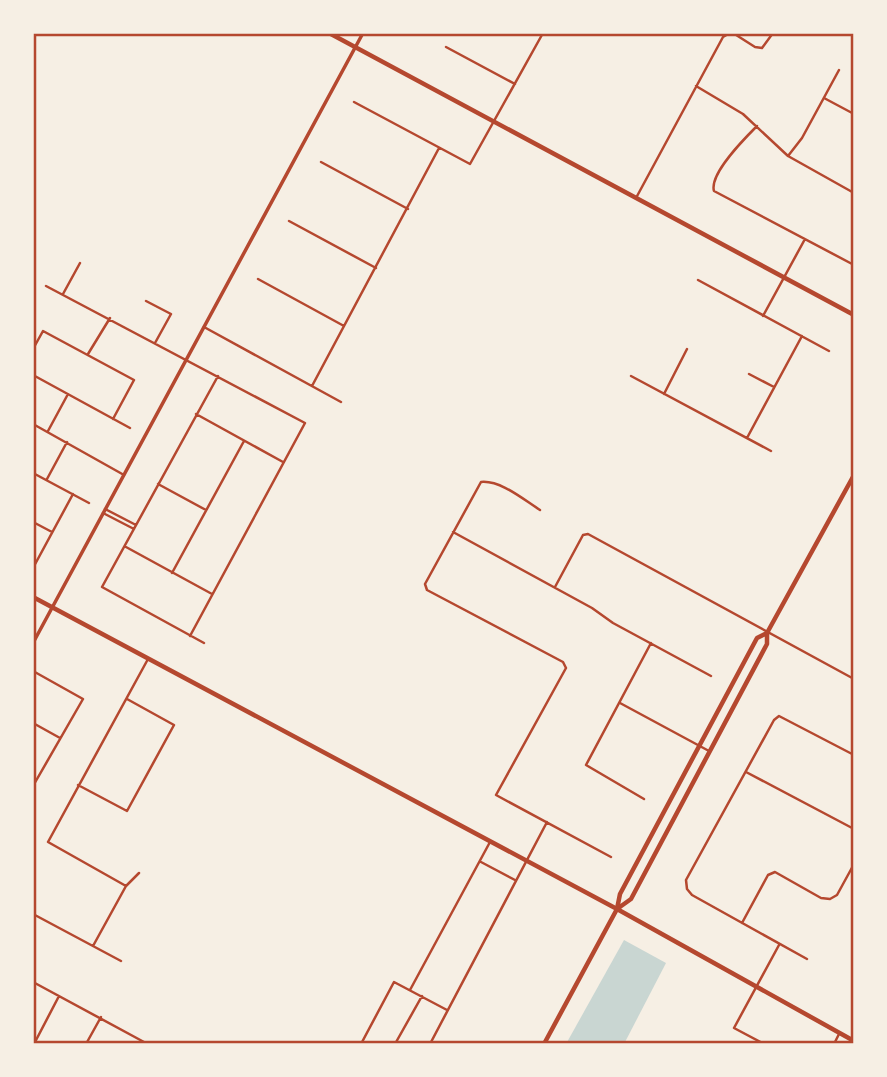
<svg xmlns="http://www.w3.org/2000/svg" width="887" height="1077" viewBox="0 0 887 1077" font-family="'Asap Condensed',sans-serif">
<rect width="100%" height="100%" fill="#f6efe4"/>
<path fill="#c9d6d2" d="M 624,940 L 666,963 L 624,1044 L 566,1044 Z"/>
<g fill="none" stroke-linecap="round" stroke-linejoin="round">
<path stroke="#b5482f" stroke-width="2.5" d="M 733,33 L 755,47 L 762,48 L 773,33
M 446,47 L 515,84
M 696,86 L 743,114 L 788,156 L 854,193
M 824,98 L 854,114
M 354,102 L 470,164 L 543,33
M 757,126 C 744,139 709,174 714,191 L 854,265
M 788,156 L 802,138 L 839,70
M 321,162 L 408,209
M 636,198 L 723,37 L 730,33
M 289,221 L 376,268
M 258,279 L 344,326
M 698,280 L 829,351
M 46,286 L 305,423 L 190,636
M 63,294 L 80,263
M 146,301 L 171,314 L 155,343
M 763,316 L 805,239
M 204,327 L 341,402
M 33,349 L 43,331 L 134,380 L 113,419
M 88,354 L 110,318
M 749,374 L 774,387
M 33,375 L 130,428
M 631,376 L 771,451
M 312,386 L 439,148
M 664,394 L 687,349
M 196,414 L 283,462
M 33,424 L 124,475
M 48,431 L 68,394
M 747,438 L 802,336
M 33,473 L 89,503
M 47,479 L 67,442
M 158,484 L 206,510
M 105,509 L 136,525
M 540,510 C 524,500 501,480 481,482 L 425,584 L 427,590 L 563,662 L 566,668 L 496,795 L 611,857
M 103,513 L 134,529
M 33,522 L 52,532
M 453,532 L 592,608 L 613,623 L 711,676
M 126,547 L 212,594
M 33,568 L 73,494
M 172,573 L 244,441
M 555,587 L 583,535 L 588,534 L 854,679
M 204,643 L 102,587 L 218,376
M 33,671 L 83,699 L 33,786
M 620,703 L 709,751
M 33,723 L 60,738
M 746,772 L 854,829
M 78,785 L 127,811 L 174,725 L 127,699
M 644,799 L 586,765 L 651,643
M 481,862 L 515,880
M 126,886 L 48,842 L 148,659
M 33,914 L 121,961
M 742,923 L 768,875 L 775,872 L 821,898 L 830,899 L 837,895 L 854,864
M 93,946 L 126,886 L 139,873
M 807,959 L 692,895 L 687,889 L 686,880 L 774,720 L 779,716 L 854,755
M 33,982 L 144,1042 L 143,1044
M 410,990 L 490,842
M 34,1044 L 59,996
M 86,1044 L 101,1017
M 361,1044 L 394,982 L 447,1010
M 395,1044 L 422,996
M 430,1044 L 547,822
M 764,1044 L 734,1028 L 779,945
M 834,1044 L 839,1034"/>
<path stroke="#b5482f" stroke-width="3.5" d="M 33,643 L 363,33"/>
<path stroke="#b5482f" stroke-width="4.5" d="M 329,33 L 854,315
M 33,597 L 617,909"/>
<path stroke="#b5482f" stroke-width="4.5" d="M 617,909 L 631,899 L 767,644 L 767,633 L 854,475
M 617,909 L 854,1041
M 544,1044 L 617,909 L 620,894 L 757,638 L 767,633"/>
</g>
<rect width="887" height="1077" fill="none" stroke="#f6efe4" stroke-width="70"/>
<rect x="35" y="35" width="817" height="1007" fill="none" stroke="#b5482f" stroke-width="2.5"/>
</svg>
